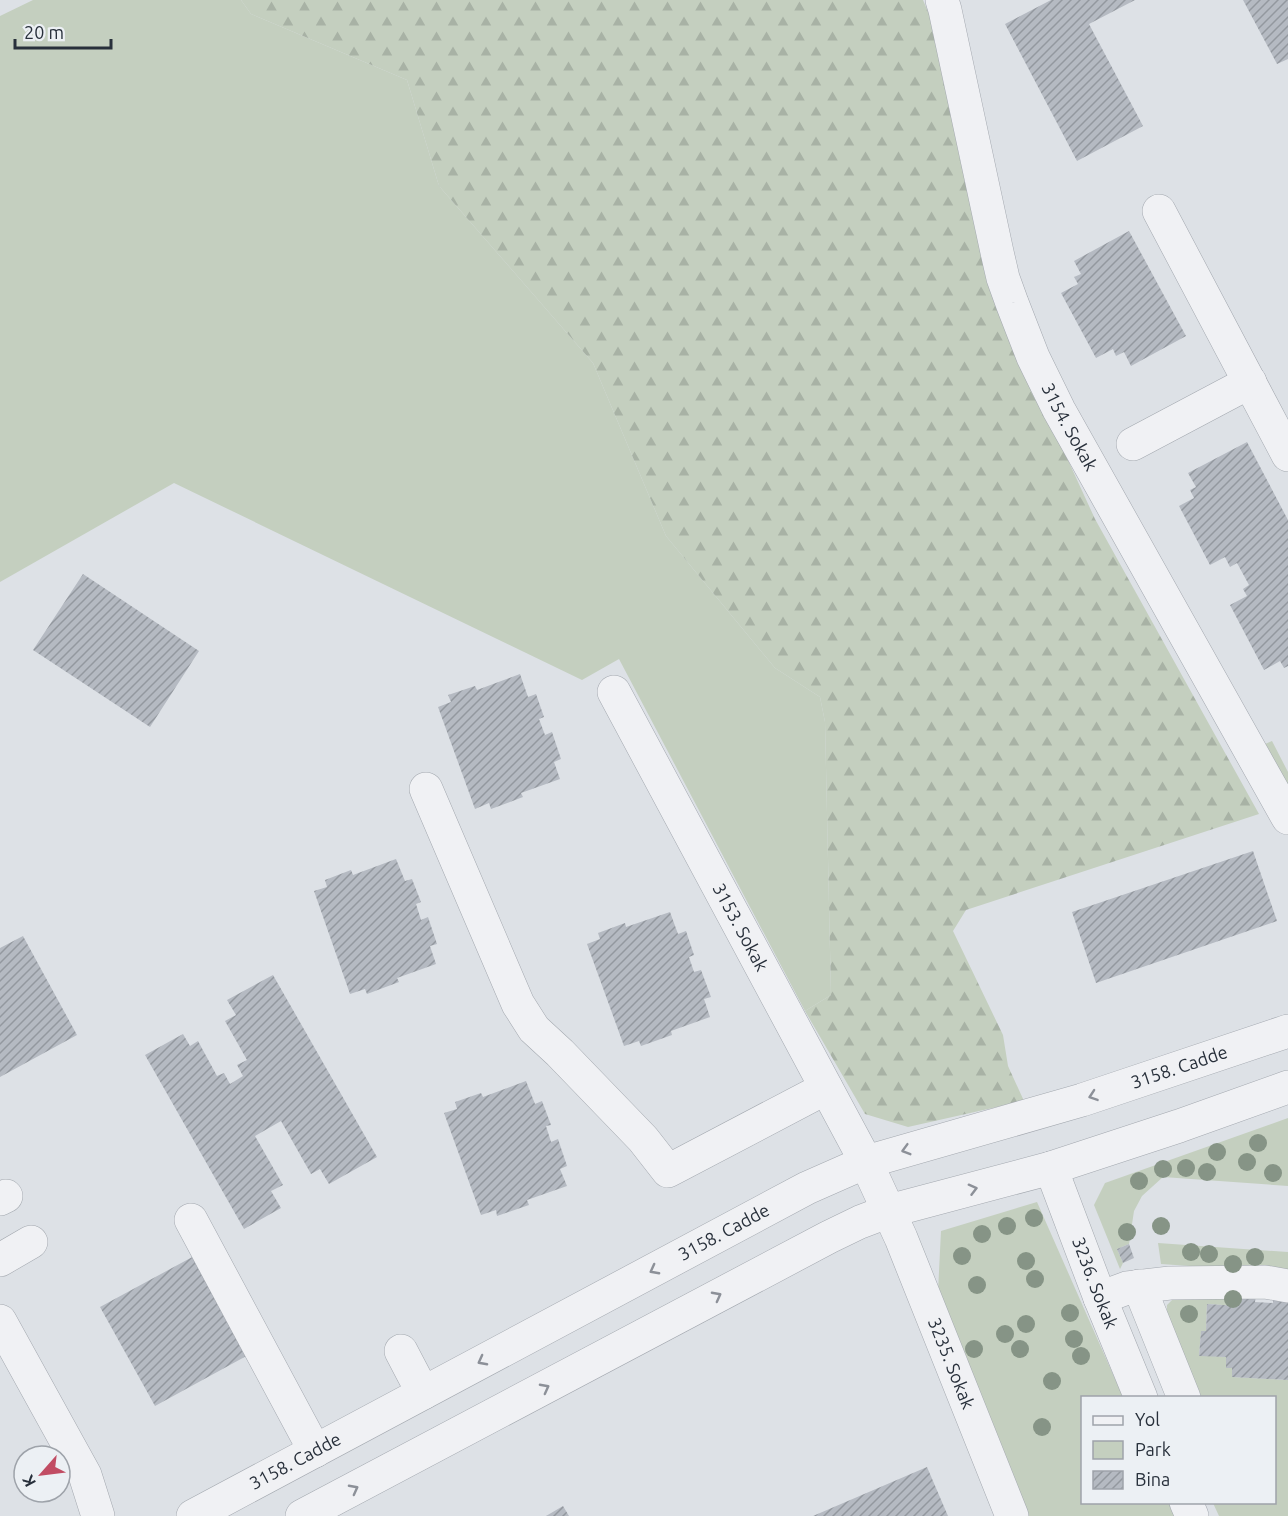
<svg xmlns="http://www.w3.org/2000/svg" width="1288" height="1516" viewBox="0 0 1288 1516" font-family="Ubuntu,sans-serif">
<defs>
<pattern id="forest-firs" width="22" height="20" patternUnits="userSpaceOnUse" patternTransform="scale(1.5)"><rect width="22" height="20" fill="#c4cfbf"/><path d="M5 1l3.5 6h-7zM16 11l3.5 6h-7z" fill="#a8b2a5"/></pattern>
<pattern id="building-hatch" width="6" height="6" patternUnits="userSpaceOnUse" patternTransform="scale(1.5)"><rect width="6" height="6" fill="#b5bac2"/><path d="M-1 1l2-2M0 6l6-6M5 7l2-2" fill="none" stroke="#93989f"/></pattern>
</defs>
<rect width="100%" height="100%" fill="#dde1e6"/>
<path fill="#c4cfbf" d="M 33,0 L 241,0 L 251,14 L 407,80 L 439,186 L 593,363 L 666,536 L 775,668 L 820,697 L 825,722 L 831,995 L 805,1011 L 619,659 L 582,680 L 174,483 L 0,582 L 0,16 Z
M 1272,741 L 1288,772 L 1288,787 L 1265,744 Z
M 1288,1118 L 1288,1186 L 1163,1177 L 1142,1196 L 1134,1211 L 1129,1244 L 1117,1249 L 1123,1263 L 1120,1269 L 1094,1205 L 1105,1183 Z
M 1037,1202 L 1123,1397 L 1082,1398 L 1082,1502 L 1170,1503 L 1176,1516 L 1021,1516 L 938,1292 L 941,1231 Z
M 1158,1243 L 1288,1252 L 1288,1273 L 1161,1264 Z
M 1238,1293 L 1238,1306 L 1207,1304 L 1206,1331 L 1201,1332 L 1199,1355 L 1226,1357 L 1226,1368 L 1232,1368 L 1232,1377 L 1288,1380 L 1288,1516 L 1219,1516 L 1213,1503 L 1274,1502 L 1274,1398 L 1196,1397 L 1166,1322 L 1167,1305 L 1178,1294 Z"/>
<path fill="url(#forest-firs)" d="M 241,0 L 923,0 L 940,40 L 1000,312 L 1095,519 L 1259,814 L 966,910 L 953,931 L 1003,1035 L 1008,1066 L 1024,1101 L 908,1127 L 865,1114 L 805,1011 L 831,995 L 825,722 L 820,697 L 775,668 L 666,536 L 593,363 L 439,186 L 407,80 L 251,14 Z"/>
<path fill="url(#building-hatch)" d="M 1051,0 L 1135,0 L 1089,24 L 1143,126 L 1077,161 L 1005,24 Z
M 1243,0 L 1288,0 L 1288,59 L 1277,64 Z
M 1129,231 L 1186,336 L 1131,366 L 1124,352 L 1116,356 L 1113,349 L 1096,358 L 1061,293 L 1078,284 L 1074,277 L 1081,274 L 1074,261 Z
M 1247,442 L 1288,520 L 1288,666 L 1284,668 L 1280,661 L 1264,670 L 1230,605 L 1247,596 L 1243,589 L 1249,585 L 1237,563 L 1230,567 L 1225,557 L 1210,565 L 1179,506 L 1194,498 L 1190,490 L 1196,487 L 1188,473 Z
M 83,574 L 199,651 L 150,727 L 33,650 Z
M 520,674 L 528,697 L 536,694 L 544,717 L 539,719 L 545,735 L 552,732 L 561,759 L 554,762 L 560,779 L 521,793 L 523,797 L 491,809 L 489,803 L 475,809 L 438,707 L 451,702 L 448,695 L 475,686 L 477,690 Z
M 1253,851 L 1277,921 L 1096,983 L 1072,912 Z
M 396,859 L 405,881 L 412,879 L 421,902 L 416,904 L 421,920 L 428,917 L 437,944 L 430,946 L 436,964 L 397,978 L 399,982 L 367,994 L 365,989 L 350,994 L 314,891 L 327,887 L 325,880 L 351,870 L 353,875 Z
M 670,912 L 678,934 L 686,931 L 694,955 L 689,957 L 694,972 L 701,970 L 711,997 L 704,999 L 710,1017 L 671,1031 L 672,1035 L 641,1046 L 639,1041 L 624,1046 L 587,944 L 600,939 L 598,933 L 625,923 L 626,927 Z
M 23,936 L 77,1035 L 0,1077 L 0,948 Z
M 273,975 L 377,1157 L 329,1184 L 320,1169 L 311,1174 L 281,1121 L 255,1136 L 283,1185 L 271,1191 L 281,1208 L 244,1229 L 145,1055 L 183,1034 L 190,1046 L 198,1041 L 217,1076 L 224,1073 L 230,1084 L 243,1076 L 237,1065 L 247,1060 L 225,1021 L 236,1015 L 227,1000 Z
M 526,1081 L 535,1104 L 542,1101 L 551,1125 L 546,1126 L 551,1142 L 558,1139 L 567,1166 L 560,1169 L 567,1186 L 527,1200 L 529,1205 L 497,1216 L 496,1210 L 481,1215 L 444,1113 L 457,1109 L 455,1102 L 481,1093 L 483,1097 Z
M 1129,1244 L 1134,1258 L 1123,1263 L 1117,1249 Z
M 196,1255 L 250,1354 L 155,1406 L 100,1307 Z
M 1238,1293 L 1256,1294 L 1255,1302 L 1273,1303 L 1274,1293 L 1288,1294 L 1288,1380 L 1232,1377 L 1232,1368 L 1226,1368 L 1226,1357 L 1199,1356 L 1201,1331 L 1206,1331 L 1207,1304 L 1238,1306 Z
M 927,1467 L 948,1516 L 813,1516 Z
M 563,1506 L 569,1516 L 546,1516 Z"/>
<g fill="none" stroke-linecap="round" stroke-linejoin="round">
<defs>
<g id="minor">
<path id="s1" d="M 942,0 L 945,10 L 997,252 L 1003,278 L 1012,303 L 1033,357 L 1059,410 L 1288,818"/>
<path d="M 1159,211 L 1288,455"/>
<path d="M 1133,444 L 1250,382"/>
<path id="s2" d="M 614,692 L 866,1162 L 901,1238 L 1012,1516"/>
<path d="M 426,789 L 518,1004 L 534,1029 L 560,1053 L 643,1139 L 668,1171 L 826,1088"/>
<path id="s3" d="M 1051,1168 L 1100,1298 L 1141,1398"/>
<path d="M 0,1199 L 6,1196"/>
<path d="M 191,1220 L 315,1451"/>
<path d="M 0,1260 L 31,1242"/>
<path d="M 1139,1286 L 1184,1398"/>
<path d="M 1100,1298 L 1127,1288 L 1170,1283 L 1265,1282 L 1288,1286"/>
<path d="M 0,1321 L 85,1475 L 98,1516"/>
<path d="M 401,1351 L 423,1393"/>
<path d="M 1186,1502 L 1192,1516"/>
<path id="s4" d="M 193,1516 L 807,1188 L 866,1162 L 1082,1100 L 1288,1031"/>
<path d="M 302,1516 L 829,1237 L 860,1222 L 889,1211 L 1051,1168 L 1179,1126 L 1288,1087"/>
</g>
</defs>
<use href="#minor" stroke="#a3a8af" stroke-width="34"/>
<use href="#minor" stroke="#f0f1f4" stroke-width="33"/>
</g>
<g fill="#869486">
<circle cx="1258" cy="1143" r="9"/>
<circle cx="1217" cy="1152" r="9"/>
<circle cx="1247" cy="1162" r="9"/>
<circle cx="1186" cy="1168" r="9"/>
<circle cx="1163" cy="1169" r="9"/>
<circle cx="1207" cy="1172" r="9"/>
<circle cx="1273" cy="1173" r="9"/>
<circle cx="1139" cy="1181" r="9"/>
<circle cx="1034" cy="1218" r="9"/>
<circle cx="1007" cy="1226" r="9"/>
<circle cx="1161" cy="1226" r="9"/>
<circle cx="1127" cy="1232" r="9"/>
<circle cx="982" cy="1234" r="9"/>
<circle cx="1191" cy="1252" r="9"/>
<circle cx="1209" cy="1254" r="9"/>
<circle cx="962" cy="1256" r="9"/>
<circle cx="1255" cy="1257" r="9"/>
<circle cx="1026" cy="1261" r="9"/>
<circle cx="1233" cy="1264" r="9"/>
<circle cx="1035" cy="1279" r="9"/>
<circle cx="977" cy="1285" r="9"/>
<circle cx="1233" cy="1299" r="9"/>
<circle cx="1070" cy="1313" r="9"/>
<circle cx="1189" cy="1314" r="9"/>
<circle cx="1026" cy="1324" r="9"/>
<circle cx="1005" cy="1334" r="9"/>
<circle cx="1074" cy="1339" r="9"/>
<circle cx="974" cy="1349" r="9"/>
<circle cx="1020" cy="1349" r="9"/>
<circle cx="1081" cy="1356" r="9"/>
<circle cx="1052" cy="1381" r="9"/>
<circle cx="1042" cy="1427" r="9"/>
</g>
<defs><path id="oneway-chevron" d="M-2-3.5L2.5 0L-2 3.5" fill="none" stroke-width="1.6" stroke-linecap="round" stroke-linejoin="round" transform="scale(1.5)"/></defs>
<g stroke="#8c9098">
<use href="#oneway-chevron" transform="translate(1093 1096) rotate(161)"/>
<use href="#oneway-chevron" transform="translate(906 1150) rotate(164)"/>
<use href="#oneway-chevron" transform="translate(973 1189) rotate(-15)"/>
<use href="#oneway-chevron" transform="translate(654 1270) rotate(152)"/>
<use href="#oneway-chevron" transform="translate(717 1296) rotate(-28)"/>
<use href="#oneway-chevron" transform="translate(482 1361) rotate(152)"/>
<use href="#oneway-chevron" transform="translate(545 1388) rotate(-28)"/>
<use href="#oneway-chevron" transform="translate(354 1489) rotate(-28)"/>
</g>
<g text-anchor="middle" stroke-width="4.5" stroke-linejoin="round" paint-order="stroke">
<g font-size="18" fill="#28303b" stroke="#ecf0f4">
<text dy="6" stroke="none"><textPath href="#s1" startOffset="448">3154. Sokak</textPath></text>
<text dy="6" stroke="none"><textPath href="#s2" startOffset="267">3153. Sokak</textPath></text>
<text dy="6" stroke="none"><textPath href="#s4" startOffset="1088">3158. Cadde</textPath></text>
<text dy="6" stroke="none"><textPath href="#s4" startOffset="602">3158. Cadde</textPath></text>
<text dy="6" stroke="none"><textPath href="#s3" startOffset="123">3236. Sokak</textPath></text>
<text dy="6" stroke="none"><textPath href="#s2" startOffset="752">3235. Sokak</textPath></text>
<text dy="6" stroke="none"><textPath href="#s4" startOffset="116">3158. Cadde</textPath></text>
</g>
</g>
<rect x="1081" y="1396" width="195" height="108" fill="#ecf0f4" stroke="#9ea3aa" stroke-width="1.5"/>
<rect x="1093" y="1416" width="30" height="9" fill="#f0f1f4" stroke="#9ea3aa" stroke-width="1.5"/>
<text x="1135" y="1426" font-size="18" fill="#28303b">Yol</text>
<rect x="1093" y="1441" width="30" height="18" fill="#c4cfbf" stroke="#9ea3aa" stroke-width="1.5"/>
<text x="1135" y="1456" font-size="18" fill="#28303b">Park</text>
<rect x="1093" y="1471" width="30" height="18" fill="url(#building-hatch)" stroke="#9ea3aa" stroke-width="1.5"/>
<text x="1135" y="1486" font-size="18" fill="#28303b">Bina</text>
<g transform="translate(42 1474) rotate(242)"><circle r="28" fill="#ecf0f4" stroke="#9ea3aa" stroke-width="1.5"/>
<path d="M0-4.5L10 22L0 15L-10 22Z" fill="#c14c63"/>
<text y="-9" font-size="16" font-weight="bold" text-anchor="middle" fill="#28303b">K</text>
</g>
<path d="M15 39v9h96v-9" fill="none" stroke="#28303b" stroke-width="3"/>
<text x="24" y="39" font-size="18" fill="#28303b" stroke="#ecf0f4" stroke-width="4.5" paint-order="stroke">20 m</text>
</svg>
